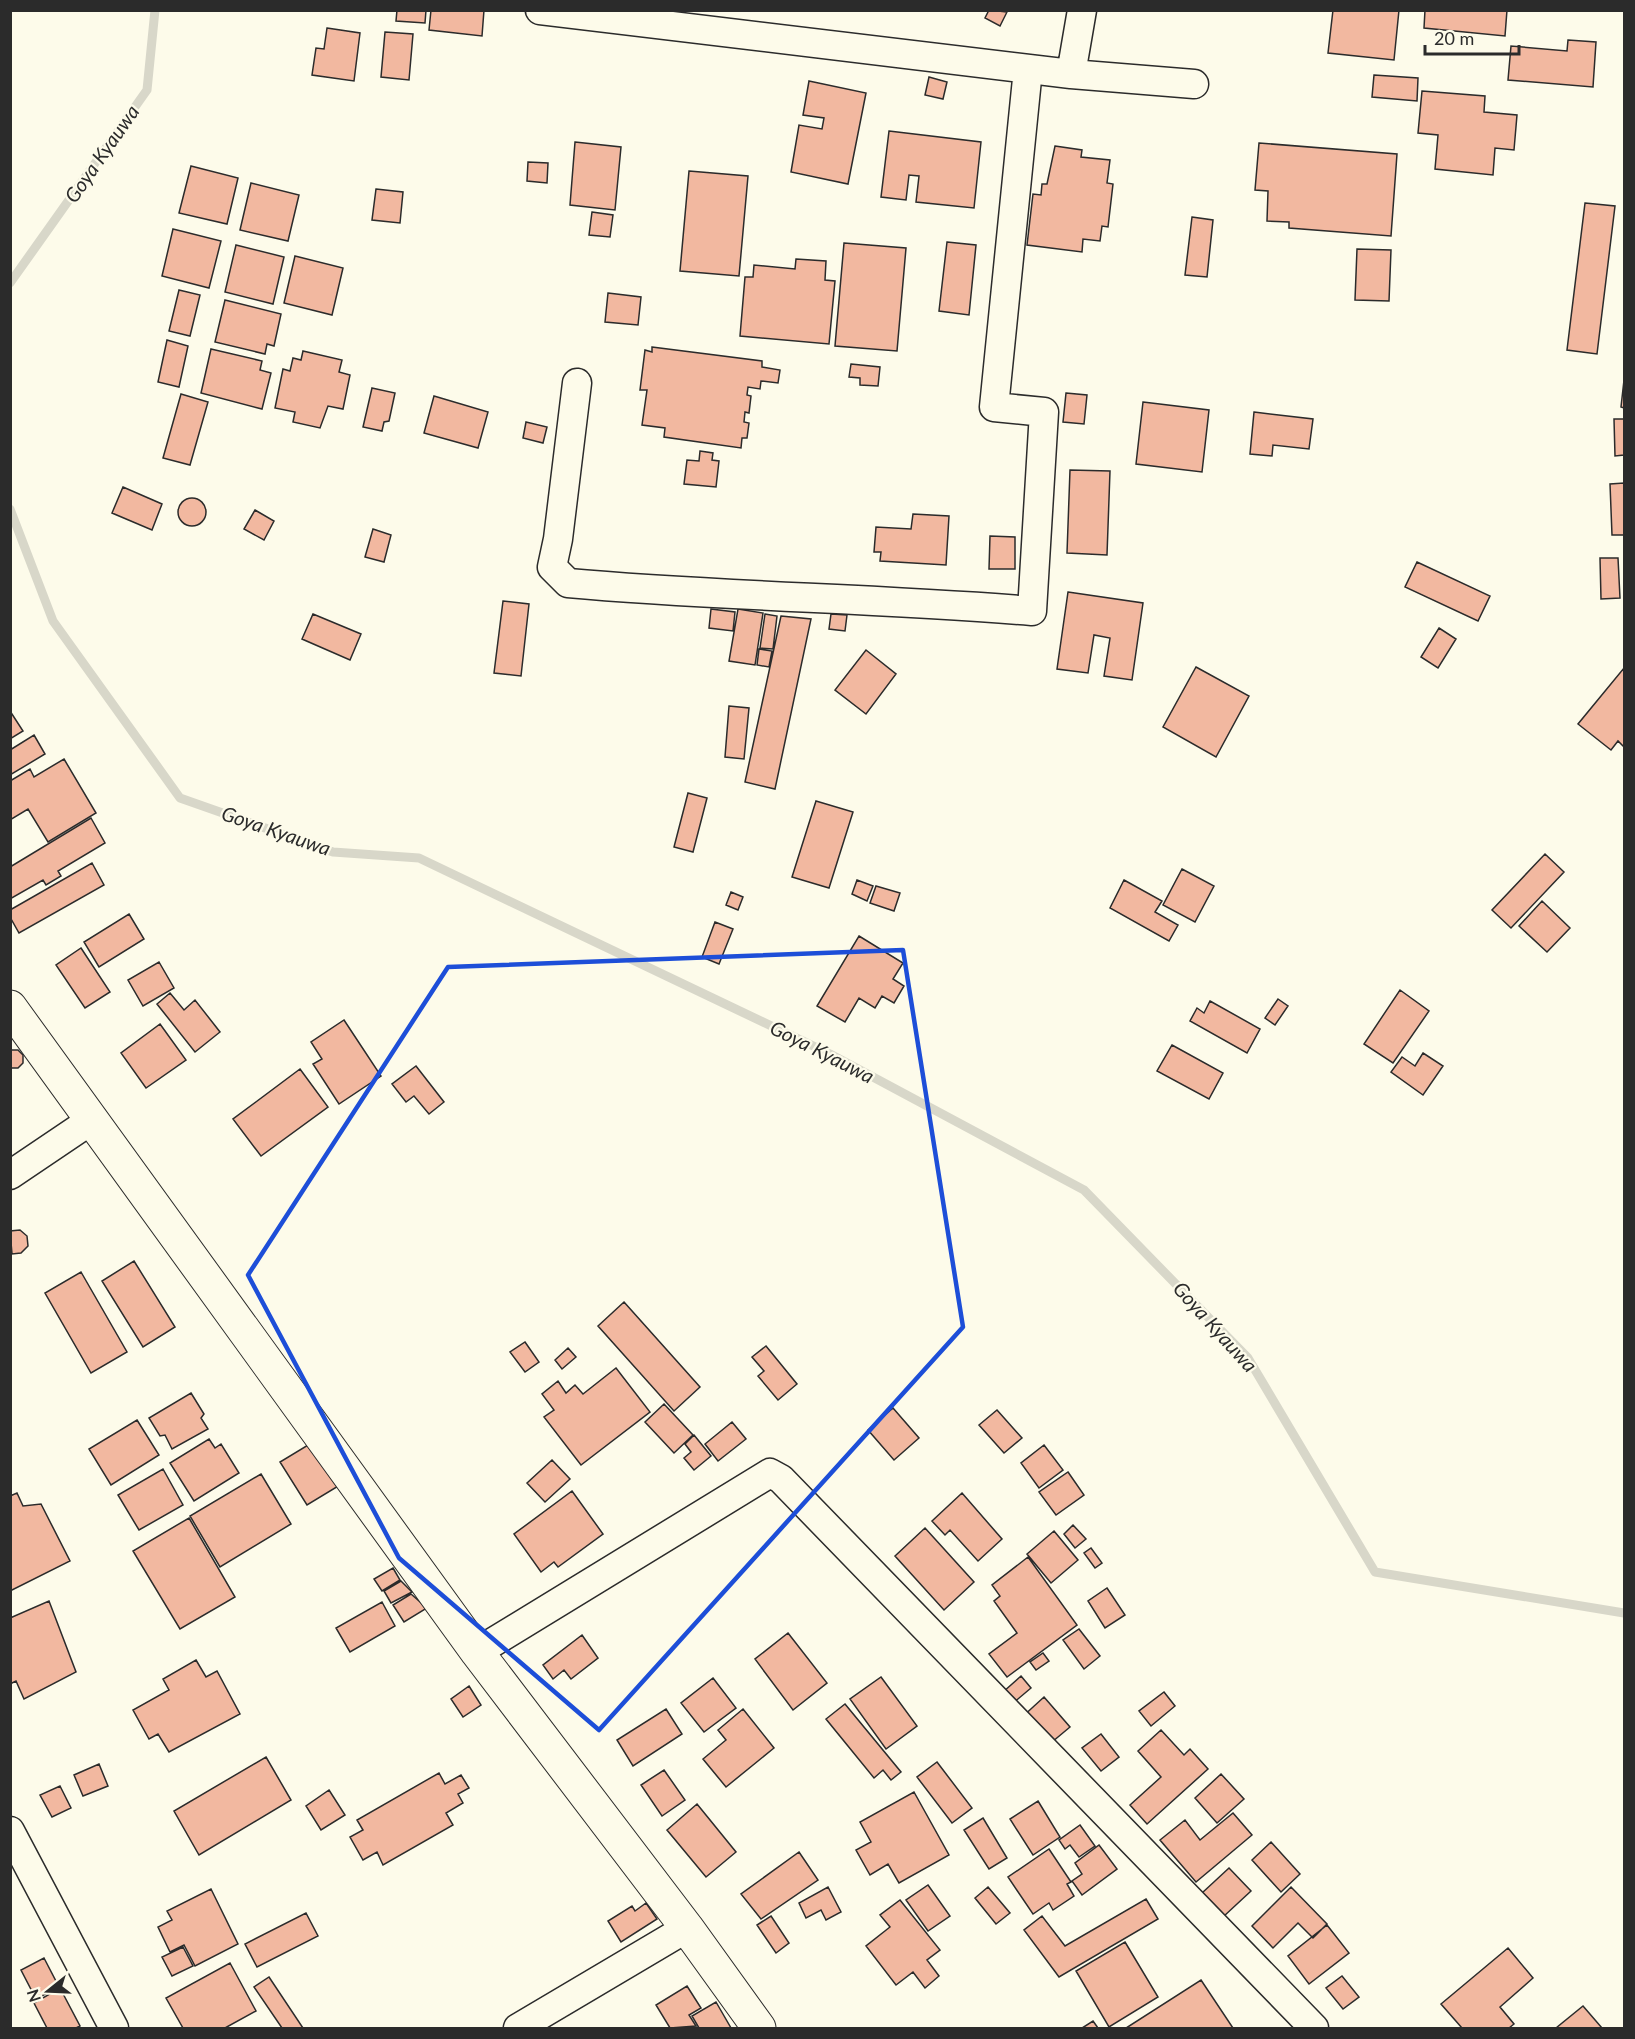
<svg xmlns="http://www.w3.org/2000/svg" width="1635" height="2039" viewBox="0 0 1635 2039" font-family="Lato,sans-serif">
<rect width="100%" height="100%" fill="#fdfbea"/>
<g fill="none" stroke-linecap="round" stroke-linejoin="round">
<path stroke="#d8d7c9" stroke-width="9" d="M 10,283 L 147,90 L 155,10
M 10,509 L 53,621 L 180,798 L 333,852 L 419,858 L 830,1054 L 1084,1190 L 1248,1358 L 1375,1572 L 1624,1613"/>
</g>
<path fill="#f2b8a0" stroke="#2b2b2b" stroke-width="1.5" d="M 397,10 L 426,10 L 425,23 L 396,21 Z
M 431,10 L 484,10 L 482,36 L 429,30 Z
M 989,10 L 1007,12 L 1000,26 L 985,18 Z
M 1333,10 L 1399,10 L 1394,60 L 1328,53 Z
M 1425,10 L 1507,10 L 1505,36 L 1424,28 Z
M 327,28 L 360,33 L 354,81 L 312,75 L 316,48 L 324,49 Z
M 385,32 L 413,34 L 409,80 L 381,77 Z
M 1568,40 L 1596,42 L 1593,87 L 1508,80 L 1511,46 L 1567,51 Z
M 1374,75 L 1418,78 L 1417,101 L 1372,97 Z
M 929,77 L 947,82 L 943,99 L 925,95 Z
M 809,81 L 866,93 L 848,184 L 791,172 L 799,125 L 822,129 L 824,118 L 803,115 Z
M 1422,91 L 1485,96 L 1484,112 L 1517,115 L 1514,150 L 1495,148 L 1493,175 L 1435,169 L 1438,135 L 1418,133 Z
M 889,131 L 981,142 L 974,208 L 916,202 L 919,176 L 909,175 L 906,200 L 881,197 Z
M 575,142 L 621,147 L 615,210 L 570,205 Z
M 1259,143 L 1397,154 L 1391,236 L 1289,228 L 1289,222 L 1267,221 L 1268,191 L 1255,190 Z
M 1055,146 L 1082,150 L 1081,157 L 1110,160 L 1107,183 L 1113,184 L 1108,227 L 1102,226 L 1100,241 L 1083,239 L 1082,252 L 1027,245 L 1033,194 L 1041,195 L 1042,184 L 1047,184 Z
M 528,162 L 548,163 L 547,183 L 527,181 Z
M 191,166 L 238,178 L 227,224 L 179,213 Z
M 689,171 L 748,176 L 739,276 L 680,271 Z
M 251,183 L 299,195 L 288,241 L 240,230 Z
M 376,189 L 403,192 L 400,223 L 372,220 Z
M 1585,203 L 1615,206 L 1597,354 L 1567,350 Z
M 592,212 L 613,215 L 610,237 L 589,235 Z
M 1192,217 L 1213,220 L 1207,277 L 1185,275 Z
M 173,229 L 221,241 L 209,288 L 162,276 Z
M 947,242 L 976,245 L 969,315 L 939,311 Z
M 844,243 L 906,248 L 897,351 L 835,346 Z
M 236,245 L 284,257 L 273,304 L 225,292 Z
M 1357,249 L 1391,250 L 1389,301 L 1355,300 Z
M 295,256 L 343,268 L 332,315 L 284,303 Z
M 796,259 L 826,261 L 825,280 L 835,281 L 829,344 L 740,336 L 745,277 L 753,277 L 754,265 L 795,269 Z
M 179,290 L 200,295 L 190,336 L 169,331 Z
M 608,293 L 641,297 L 638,325 L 605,322 Z
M 225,300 L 281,314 L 274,346 L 267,344 L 265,354 L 215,342 Z
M 167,340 L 188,346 L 179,387 L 158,382 Z
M 652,347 L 762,361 L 762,367 L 780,370 L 778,383 L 761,381 L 760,389 L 748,387 L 747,395 L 751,396 L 749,413 L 745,412 L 744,422 L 749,423 L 747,438 L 742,438 L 741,448 L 664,437 L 665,428 L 642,425 L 647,390 L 640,390 L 645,350 L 652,352 Z
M 211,349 L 262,361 L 260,370 L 271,373 L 262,409 L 201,393 Z
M 303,351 L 342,360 L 339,372 L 350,375 L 343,409 L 328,406 L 320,428 L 293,422 L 295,412 L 275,408 L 283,369 L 290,371 L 293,358 L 301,360 Z
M 851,364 L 880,367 L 878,386 L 860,385 L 860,378 L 849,377 Z
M 1624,380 L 1624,408 L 1621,407 Z
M 372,388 L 395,393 L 389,421 L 384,422 L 382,431 L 363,427 Z
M 1066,393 L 1087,395 L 1084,424 L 1063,422 Z
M 181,394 L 208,402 L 190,465 L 163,458 Z
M 434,396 L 488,412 L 478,448 L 424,433 Z
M 1143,402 L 1209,410 L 1202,472 L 1136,464 Z
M 1254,412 L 1313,419 L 1309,449 L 1273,445 L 1272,456 L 1250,454 Z
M 1614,419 L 1624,419 L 1624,455 L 1615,456 Z
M 526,422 L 547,427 L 543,443 L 523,438 Z
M 700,451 L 713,453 L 712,460 L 719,461 L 716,487 L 684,484 L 687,460 L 699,461 Z
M 1070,470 L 1110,471 L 1107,555 L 1067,553 Z
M 1624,483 L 1624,535 L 1612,535 L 1610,484 Z
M 123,487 L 162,504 L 152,530 L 112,513 Z
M178 512a14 14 0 1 1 28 0a14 14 0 1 1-28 0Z
M 255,510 L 274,521 L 264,540 L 244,529 Z
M 913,514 L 949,516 L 946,565 L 880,561 L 881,552 L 874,552 L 876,527 L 911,529 Z
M 373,529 L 391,535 L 384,562 L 365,557 Z
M 990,536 L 1015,537 L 1015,569 L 989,569 Z
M 1600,558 L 1618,558 L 1620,598 L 1601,599 Z
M 1417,562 L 1490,596 L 1478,621 L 1405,587 Z
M 1068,592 L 1143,603 L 1132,680 L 1104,676 L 1110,638 L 1094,635 L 1088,673 L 1057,669 Z
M 503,601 L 529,604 L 521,676 L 494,673 Z
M 711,609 L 735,612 L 733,631 L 709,628 Z
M 738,609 L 763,613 L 755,665 L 729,661 Z
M 313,614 L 361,634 L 350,660 L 302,639 Z
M 765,614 L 777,616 L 773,649 L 760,648 Z
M 831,614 L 847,615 L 845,631 L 829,629 Z
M 781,616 L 811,619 L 775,789 L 745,782 Z
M 1439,628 L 1456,639 L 1438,668 L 1421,657 Z
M 759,649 L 772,651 L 769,667 L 757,665 Z
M 866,650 L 896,674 L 866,714 L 835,690 Z
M 1196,667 L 1249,696 L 1216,757 L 1163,727 Z
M 1624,668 L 1624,747 L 1618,741 L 1611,750 L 1578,724 Z
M 729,706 L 749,708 L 744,759 L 725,757 Z
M 10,711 L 23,731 L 10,739 Z
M 34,735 L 45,754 L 10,775 L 10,750 Z
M 64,759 L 96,813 L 48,842 L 28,809 L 10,820 L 10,781 L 30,769 L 34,777 Z
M 688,793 L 707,798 L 693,852 L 674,847 Z
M 816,801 L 853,812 L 829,888 L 792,877 Z
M 91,818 L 105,843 L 58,871 L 61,876 L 46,885 L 43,880 L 10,899 L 10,867 Z
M 1545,854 L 1564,872 L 1511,928 L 1492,910 Z
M 92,863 L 104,885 L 19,933 L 10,917 L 10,910 Z
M 1182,869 L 1214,886 L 1195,922 L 1163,905 Z
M 857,880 L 873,886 L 867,901 L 852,894 Z
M 1124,880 L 1162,901 L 1155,912 L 1178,925 L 1169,941 L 1110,908 Z
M 876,886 L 900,893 L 894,911 L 870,903 Z
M 731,892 L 743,897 L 738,910 L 726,905 Z
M 1542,901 L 1570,928 L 1547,952 L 1519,926 Z
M 129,914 L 144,939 L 99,967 L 84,942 Z
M 715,922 L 733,929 L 719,964 L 702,957 Z
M 859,936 L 903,963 L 893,979 L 904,986 L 894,1003 L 882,996 L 875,1008 L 859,998 L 845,1022 L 817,1006 Z
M 81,948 L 110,992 L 85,1008 L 56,965 Z
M 159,962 L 174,988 L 143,1006 L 128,980 Z
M 1400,990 L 1429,1011 L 1393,1063 L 1364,1044 Z
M 170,993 L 184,1010 L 195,1000 L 220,1032 L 195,1052 L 157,1004 Z
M 1278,999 L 1288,1006 L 1275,1025 L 1265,1018 Z
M 1210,1001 L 1260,1029 L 1247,1053 L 1190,1021 L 1197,1008 L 1204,1013 Z
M 344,1020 L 381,1076 L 339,1104 L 313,1064 L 322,1059 L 311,1042 Z
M 160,1024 L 186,1060 L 146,1088 L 121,1053 Z
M 1172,1045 L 1223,1073 L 1209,1099 L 1157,1071 Z
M 10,1050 L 18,1050 L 23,1055 L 23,1063 L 18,1068 L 10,1068 Z
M 1423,1053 L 1443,1066 L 1423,1095 L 1391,1072 L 1402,1057 L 1415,1066 Z
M 416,1066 L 444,1102 L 429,1114 L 414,1096 L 406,1102 L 392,1084 Z
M 300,1069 L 328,1107 L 261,1156 L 233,1119 Z
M 20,1230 L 27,1236 L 28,1246 L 21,1253 L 12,1254 L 10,1231 Z
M 134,1261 L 175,1327 L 143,1347 L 102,1281 Z
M 81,1272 L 127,1352 L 91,1373 L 45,1293 Z
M 624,1302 L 700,1387 L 674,1411 L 598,1326 Z
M 525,1342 L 539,1362 L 525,1372 L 510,1352 Z
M 766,1346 L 797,1384 L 778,1400 L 758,1376 L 764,1371 L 752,1357 Z
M 568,1348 L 576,1357 L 562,1369 L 555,1360 Z
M 616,1368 L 650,1412 L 581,1465 L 544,1417 L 554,1410 L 542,1394 L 558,1381 L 566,1393 L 575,1385 L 583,1394 Z
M 191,1393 L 204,1414 L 201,1418 L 208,1429 L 172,1449 L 165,1435 L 160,1436 L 149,1418 Z
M 664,1404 L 693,1435 L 674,1453 L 645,1422 Z
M 893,1408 L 919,1438 L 894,1460 L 868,1430 Z
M 997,1410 L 1022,1438 L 1004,1453 L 979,1425 Z
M 137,1420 L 159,1455 L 111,1485 L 89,1449 Z
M 732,1422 L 746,1439 L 718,1461 L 705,1444 Z
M 694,1435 L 711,1456 L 694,1470 L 684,1458 L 691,1452 L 685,1444 Z
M 209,1439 L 215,1448 L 221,1444 L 239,1473 L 194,1501 L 170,1463 Z
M 313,1442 L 340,1485 L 307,1505 L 280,1462 Z
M 1044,1445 L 1063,1470 L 1039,1488 L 1021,1463 Z
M 552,1460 L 570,1479 L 545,1502 L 527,1483 Z
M 163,1469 L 183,1505 L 139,1530 L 118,1495 Z
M 1068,1472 L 1084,1495 L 1056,1515 L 1039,1492 Z
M 261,1474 L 291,1524 L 220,1567 L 190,1516 Z
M 572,1491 L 603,1534 L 558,1567 L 554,1562 L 541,1572 L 514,1534 Z
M 17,1493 L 23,1506 L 41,1504 L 70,1561 L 10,1591 L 10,1496 Z
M 962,1493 L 1002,1539 L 978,1561 L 950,1530 L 945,1535 L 932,1521 Z
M 189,1518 L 235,1597 L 180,1629 L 133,1551 Z
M 1073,1525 L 1086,1539 L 1075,1548 L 1064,1534 Z
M 925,1528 L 974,1582 L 944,1610 L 895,1556 Z
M 1054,1531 L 1078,1560 L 1051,1583 L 1027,1554 Z
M 1091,1548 L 1102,1563 L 1095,1568 L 1084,1553 Z
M 1028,1557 L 1077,1625 L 1007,1677 L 989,1654 L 1017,1633 L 994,1601 L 1000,1596 L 992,1585 Z
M 393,1568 L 400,1580 L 382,1591 L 374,1579 Z
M 401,1581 L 412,1592 L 391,1603 L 384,1591 Z
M 1107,1588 L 1125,1615 L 1105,1628 L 1088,1601 Z
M 411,1594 L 427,1608 L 404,1622 L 393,1605 Z
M 49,1601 L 76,1672 L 24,1699 L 16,1681 L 10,1684 L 10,1618 Z
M 382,1602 L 395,1626 L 350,1652 L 336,1628 Z
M 1079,1629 L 1100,1656 L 1084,1669 L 1063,1640 Z
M 788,1633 L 827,1683 L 793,1710 L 755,1659 Z
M 582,1635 L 598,1658 L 571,1679 L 564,1670 L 553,1679 L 543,1665 Z
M 1043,1653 L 1049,1661 L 1036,1670 L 1030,1662 Z
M 196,1660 L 206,1677 L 217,1671 L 240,1714 L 169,1752 L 158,1734 L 149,1739 L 133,1710 L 169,1690 L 163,1679 Z
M 1021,1676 L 1031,1688 L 1012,1704 L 1003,1692 Z
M 881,1677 L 917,1726 L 886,1749 L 850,1699 Z
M 713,1678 L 736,1708 L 704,1732 L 681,1703 Z
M 469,1686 L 481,1705 L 463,1717 L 451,1699 Z
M 1164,1692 L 1175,1706 L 1151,1726 L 1139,1711 Z
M 1044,1697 L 1070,1727 L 1046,1747 L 1021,1718 Z
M 845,1704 L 901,1772 L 891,1780 L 883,1770 L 874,1778 L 826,1719 Z
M 666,1709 L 682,1734 L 633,1766 L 617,1740 Z
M 743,1709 L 774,1748 L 726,1787 L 703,1759 L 726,1740 L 718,1730 Z
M 1161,1730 L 1184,1755 L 1190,1749 L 1208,1769 L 1147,1824 L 1130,1805 L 1161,1777 L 1138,1751 Z
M 1101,1734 L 1119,1757 L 1101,1771 L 1082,1748 Z
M 266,1757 L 291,1800 L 199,1855 L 174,1811 Z
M 937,1762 L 972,1808 L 952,1823 L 917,1777 Z
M 99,1764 L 108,1786 L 83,1796 L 74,1775 Z
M 664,1770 L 685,1800 L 662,1816 L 641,1785 Z
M 439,1773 L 445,1784 L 461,1775 L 469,1788 L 458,1794 L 463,1803 L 446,1813 L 453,1825 L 383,1865 L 377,1852 L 363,1860 L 350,1837 L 363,1830 L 357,1820 Z
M 1221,1774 L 1244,1799 L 1217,1823 L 1195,1798 Z
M 60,1786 L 71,1808 L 52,1817 L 40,1795 Z
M 329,1790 L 345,1815 L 321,1830 L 306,1806 Z
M 914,1792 L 949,1855 L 899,1883 L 888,1864 L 870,1875 L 856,1850 L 871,1842 L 860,1822 Z
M 1038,1801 L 1060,1837 L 1033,1855 L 1010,1819 Z
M 697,1804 L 736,1852 L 706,1877 L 667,1830 Z
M 1233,1813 L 1252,1835 L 1196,1882 L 1160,1840 L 1185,1820 L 1200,1840 Z
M 983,1818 L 1007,1858 L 989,1869 L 964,1830 Z
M 1080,1825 L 1095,1846 L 1079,1857 L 1070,1845 L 1065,1849 L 1059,1840 Z
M 1271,1842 L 1300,1874 L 1281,1892 L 1252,1860 Z
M 1099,1845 L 1117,1869 L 1082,1895 L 1072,1881 L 1082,1874 L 1075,1863 Z
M 1049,1849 L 1071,1882 L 1067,1884 L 1074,1896 L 1053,1910 L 1049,1903 L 1033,1914 L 1008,1877 Z
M 799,1852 L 818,1880 L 761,1919 L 741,1894 Z
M 1229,1868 L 1251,1891 L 1223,1917 L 1202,1893 Z
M 928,1885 L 950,1916 L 928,1931 L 906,1900 Z
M 828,1887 L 841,1912 L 826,1920 L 821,1910 L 806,1918 L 799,1903 Z
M 988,1887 L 1010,1913 L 996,1924 L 975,1898 Z
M 1291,1887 L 1327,1924 L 1313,1938 L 1298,1923 L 1273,1948 L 1252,1926 Z
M 211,1889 L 238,1944 L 195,1966 L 184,1945 L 170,1952 L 158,1927 L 172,1920 L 167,1911 Z
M 1146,1899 L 1158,1919 L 1059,1977 L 1024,1930 L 1042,1916 L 1065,1946 Z
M 900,1900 L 940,1950 L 927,1960 L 939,1976 L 925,1988 L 913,1972 L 896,1985 L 866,1946 L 890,1927 L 880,1915 Z
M 646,1903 L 657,1919 L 621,1942 L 608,1921 L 632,1906 L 635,1911 Z
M 306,1913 L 318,1936 L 257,1967 L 245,1944 Z
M 771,1916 L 789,1943 L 776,1953 L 757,1925 Z
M 1327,1925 L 1349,1953 L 1309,1984 L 1288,1956 Z
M 1125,1942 L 1158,1997 L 1109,2027 L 1076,1971 Z
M 183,1947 L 193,1966 L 172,1976 L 162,1957 Z
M 1508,1948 L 1533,1978 L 1500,2007 L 1514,2024 L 1509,2028 L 1462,2028 L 1441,2004 Z
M 44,1958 L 59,1987 L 36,1999 L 21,1970 Z
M 230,1963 L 256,2011 L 225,2028 L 183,2028 L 166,1998 Z
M 1342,1976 L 1359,1997 L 1343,2009 L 1326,1988 Z
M 269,1977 L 303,2028 L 282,2028 L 254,1987 Z
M 1201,1980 L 1233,2028 L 1126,2028 Z
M 687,1986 L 701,2008 L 689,2015 L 696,2026 L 670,2028 L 656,2005 Z
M 60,1988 L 80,2026 L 76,2028 L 47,2028 L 34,2003 Z
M 716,2002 L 731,2028 L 699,2028 L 692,2016 Z
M 1583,2006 L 1602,2028 L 1556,2028 Z
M 1093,2021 L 1098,2028 L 1082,2028 Z"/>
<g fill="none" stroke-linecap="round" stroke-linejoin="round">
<defs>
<path id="minor" d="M 540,10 L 1071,74 L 1194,84
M 1071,74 L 1082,10
M 577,383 L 558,539 L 552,567 L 568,583 C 723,597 878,598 1032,611 L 1044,412 L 994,407 L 1028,69
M 10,1175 L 93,1119
M 477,1652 L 770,1473 L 781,1479 L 1314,2028
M 10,1831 L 114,2028
M 518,2028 L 687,1928"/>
<path id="tertiary" d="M 10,1007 L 477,1652 L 687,1928 L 759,2028"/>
</defs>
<use href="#minor" stroke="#2b2b2b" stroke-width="31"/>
<use href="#tertiary" stroke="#2b2b2b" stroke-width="35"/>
<use href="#minor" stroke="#fdfbea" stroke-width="28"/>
<use href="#tertiary" stroke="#fdfbea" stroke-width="33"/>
</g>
<path fill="none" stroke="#1d4ed8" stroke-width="4.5" stroke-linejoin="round" d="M 903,950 L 963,1327 L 599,1730 L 399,1558 L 248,1275 L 448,967 Z"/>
<g text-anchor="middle" stroke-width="4.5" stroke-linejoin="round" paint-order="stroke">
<g font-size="20" font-style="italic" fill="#2b2b2b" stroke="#fdfbea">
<text transform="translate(102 154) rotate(-55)" y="7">Goya Kyauwa</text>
<text transform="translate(276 831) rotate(19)" y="7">Goya Kyauwa</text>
<text transform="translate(822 1052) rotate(27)" y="7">Goya Kyauwa</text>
<text transform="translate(1215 1327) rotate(48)" y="7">Goya Kyauwa</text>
</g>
</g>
<rect width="1635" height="2039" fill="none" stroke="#2b2b2b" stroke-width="24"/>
<g transform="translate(48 1991) rotate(252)" stroke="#fdfbea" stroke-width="4.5" paint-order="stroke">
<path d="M0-4.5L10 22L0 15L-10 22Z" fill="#2b2b2b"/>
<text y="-9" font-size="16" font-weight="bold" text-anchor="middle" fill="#2b2b2b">N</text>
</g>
<path d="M1425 45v9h94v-9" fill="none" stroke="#2b2b2b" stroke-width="3"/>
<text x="1434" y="45" font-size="18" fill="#2b2b2b" stroke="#fdfbea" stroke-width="4.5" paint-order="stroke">20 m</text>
</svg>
